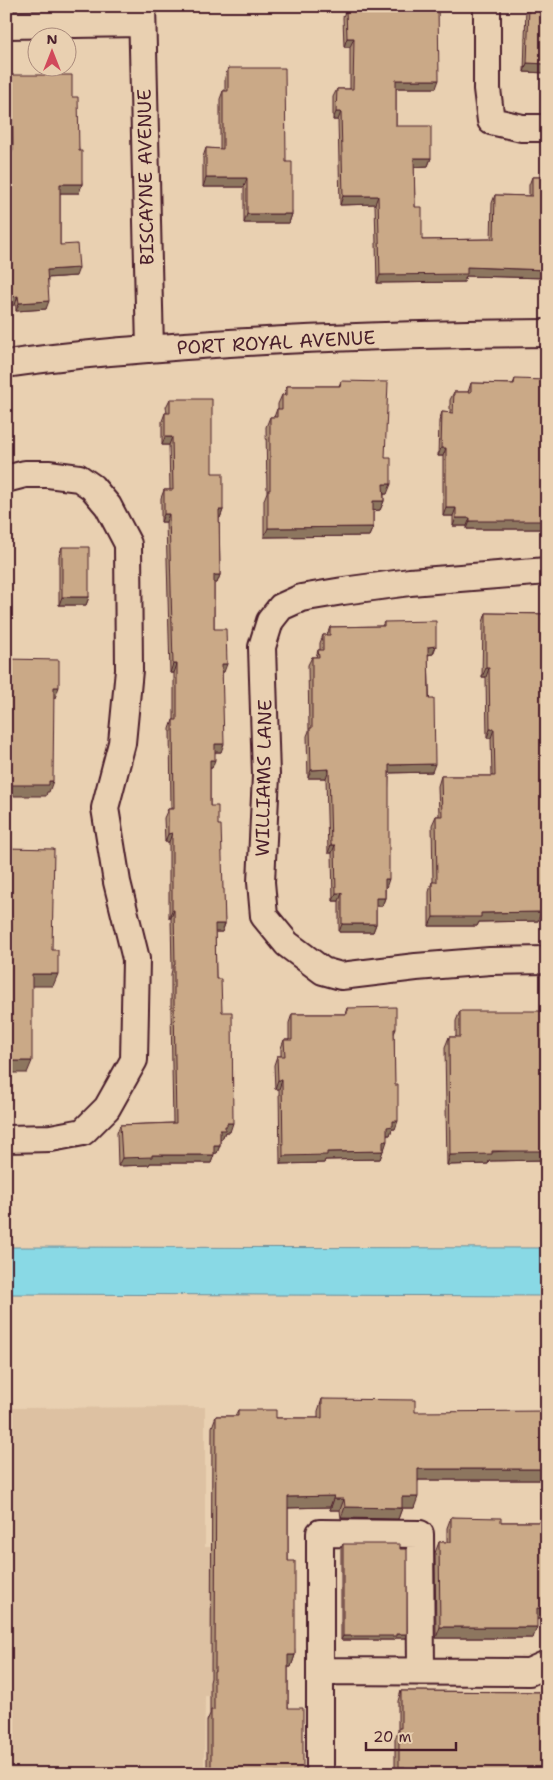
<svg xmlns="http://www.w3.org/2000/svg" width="553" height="1780" viewBox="0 0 553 1780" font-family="'Shantell Sans',sans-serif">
<rect width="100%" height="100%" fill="#e9d0b1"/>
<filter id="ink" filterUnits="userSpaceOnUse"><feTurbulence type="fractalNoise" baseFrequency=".02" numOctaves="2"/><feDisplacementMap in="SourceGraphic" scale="10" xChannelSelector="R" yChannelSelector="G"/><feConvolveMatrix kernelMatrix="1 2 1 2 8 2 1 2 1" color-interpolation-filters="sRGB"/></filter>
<g filter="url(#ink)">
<path fill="#ddc1a2" d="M 205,1407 L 205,1547 L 211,1547 L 211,1696 L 205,1696 L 204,1774 L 6,1774 L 6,1408 Z"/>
<path fill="#89d9e5" stroke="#708f9b" d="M 6,1247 L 547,1248 L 547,1296 L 6,1294 Z"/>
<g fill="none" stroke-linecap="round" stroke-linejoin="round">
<defs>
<path id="minor" d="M 142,6 L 150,349
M 487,6 L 487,89 L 491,121 L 522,128 L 547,128
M 6,25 L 142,23
M 6,364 C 75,354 144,349 214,344 C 325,337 435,334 547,333
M 6,479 L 25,474 L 48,474 L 79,478 L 92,487 L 108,506 L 128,544 L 129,670 L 122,743 L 105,808 L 117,882 L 136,959 L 134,1060 L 107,1108 L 83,1132 L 51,1138 L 6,1139
M 547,571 L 410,582 L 343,591 L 301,598 L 281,607 L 270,621 L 262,647 L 266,775 L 261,882 L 264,916 L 287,944 L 323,971 L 341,976 L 416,967 L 490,961 L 547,960
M 320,1671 L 320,1533 L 420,1534 L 421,1671
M 320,1774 L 320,1671 L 529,1672 L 547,1664"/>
</defs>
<use href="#minor" stroke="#4a1f2b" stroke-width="30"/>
<use href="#minor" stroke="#e9d0b1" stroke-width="26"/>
</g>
<path fill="#ae9174" stroke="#4a1f2b" d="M 352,6 L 438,6 L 436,88 L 396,88 L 396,126 L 431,158 L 428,166 L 414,167 L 415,207 L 422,240 L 491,239 L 492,203 L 495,195 L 529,196 L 529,185 L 532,177 L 547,177 L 547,278 L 466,276 L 464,282 L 377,283 L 375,204 L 340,205 L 338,120 L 333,120 L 333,97 L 337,89 L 350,89 L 350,47 L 344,47 L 343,17 L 346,9 L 352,8 Z
M 526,6 L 547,6 L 547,73 L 524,72 Z
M 228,68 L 286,162 L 292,214 L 289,223 L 244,223 L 244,187 L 203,187 L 203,157 L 206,148 L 220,149 L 220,99 L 223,91 L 225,91 L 225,77 Z
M 12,75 L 72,97 L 79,151 L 82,184 L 79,193 L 60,193 L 60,245 L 76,276 L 48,278 L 46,309 L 16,311 L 9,151 L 9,84 Z
M 515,379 L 545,523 L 544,523 L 542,529 L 467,529 L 467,526 L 453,526 L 453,516 L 443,516 L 443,456 L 438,456 L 439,421 L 442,412 L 450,413 L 450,400 L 454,392 L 468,392 L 471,383 L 513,384 Z
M 341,381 L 385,458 L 387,494 L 384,494 L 384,501 L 380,510 L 373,511 L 373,527 L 369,536 L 264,537 L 264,500 L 267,492 L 266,427 L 270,417 L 274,417 L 277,409 L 278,409 L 278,404 L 282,395 L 284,395 L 287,386 L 339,386 Z
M 170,399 L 212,473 L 223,510 L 220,518 L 219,518 L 220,575 L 217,583 L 214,583 L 214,629 L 224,672 L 222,672 L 221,752 L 215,752 L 212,768 L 210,768 L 210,806 L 218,825 L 225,924 L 222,932 L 215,932 L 216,979 L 222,1012 L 230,1132 L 225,1132 L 222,1139 L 220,1139 L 220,1145 L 217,1153 L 214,1153 L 211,1163 L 150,1163 L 149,1165 L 118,1166 L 117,1133 L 120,1125 L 173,1123 L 171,1010 L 171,974 L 172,970 L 171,918 L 169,918 L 169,842 L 165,842 L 164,818 L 168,809 L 171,809 L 170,729 L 173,720 L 174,720 L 174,673 L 170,673 L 166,522 L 161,522 L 161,498 L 164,490 L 170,490 L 169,445 L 162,445 L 162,421 L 165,413 L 167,413 L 166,407 Z
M 62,547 L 89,597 L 86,605 L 59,605 L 59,556 Z
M 486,613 L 547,614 L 547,895 L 541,895 L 541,912 L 538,921 L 479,922 L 477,926 L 429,926 L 429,892 L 432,882 L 433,882 L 432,825 L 436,816 L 439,816 L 438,786 L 441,776 L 492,776 L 491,738 L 487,738 L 486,677 L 482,677 L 483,622 Z
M 384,622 L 436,646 L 433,654 L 428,655 L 432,772 L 389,773 L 385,898 L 382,906 L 376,906 L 376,924 L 373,932 L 339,932 L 339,901 L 333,901 L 332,853 L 328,853 L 326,778 L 308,778 L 307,736 L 309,731 L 308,665 L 312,657 L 316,657 L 318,650 L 320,650 L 320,643 L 323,635 L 327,635 L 330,627 L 382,626 Z
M 347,1008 L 396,1029 L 394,1034 L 395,1129 L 392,1129 L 390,1135 L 387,1135 L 384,1150 L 383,1150 L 380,1159 L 325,1160 L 324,1163 L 280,1164 L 279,1089 L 275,1089 L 274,1065 L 277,1056 L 281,1056 L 281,1048 L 284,1040 L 289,1040 L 289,1023 L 292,1014 L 345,1014 Z
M 460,1011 L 545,1160 L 489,1161 L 488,1164 L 447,1165 L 445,1047 L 449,1037 L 456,1037 L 456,1021 Z
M 322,1399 L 415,1412 L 547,1480 L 418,1480 L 414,1508 L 402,1508 L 398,1519 L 341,1518 L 340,1510 L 330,1510 L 330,1507 L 288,1508 L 288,1561 L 295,1655 L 291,1667 L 288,1667 L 288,1708 L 303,1773 L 303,1774 L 207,1774 L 207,1721 L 210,1714 L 210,1682 L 211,1678 L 212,1427 L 216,1416 L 235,1416 L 238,1410 L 276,1418 L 318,1418 L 318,1411 Z
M 451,1517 L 501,1522 L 547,1522 L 547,1619 L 537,1619 L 533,1638 L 436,1638 L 435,1553 L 439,1542 L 447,1542 L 447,1528 Z
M 343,1544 L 406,1638 L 395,1638 L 394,1640 L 341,1640 L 341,1548 Z
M 547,1681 L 547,1774 L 395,1774 L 395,1739 L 398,1731 L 398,1701 L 401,1691 L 546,1692 Z"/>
<path fill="#8d765e" stroke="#4a1f2b" d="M 347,38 L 354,38 L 350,47 L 344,47 Z
M 527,63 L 547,64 L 547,73 L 524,72 Z
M 396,80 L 439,80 L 436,88 L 393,88 Z
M 336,112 L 341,112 L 338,120 L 333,120 Z
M 414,158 L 431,158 L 428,166 L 411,167 Z
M 206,178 L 247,178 L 244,187 L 203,187 Z
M 60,184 L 82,184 L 79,193 L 57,193 Z
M 343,196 L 378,196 L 375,204 L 340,205 Z
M 247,214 L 292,214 L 289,223 L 244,223 Z
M 467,267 L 547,270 L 547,278 L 466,276 L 464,282 L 377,283 L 380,275 Z
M 79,268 L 76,276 L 44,278 L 47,270 Z
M 18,296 L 15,305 L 6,306 L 6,298 Z
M 49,301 L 46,309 L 16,311 L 19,303 Z
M 165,437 L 172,437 L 169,445 L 162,445 Z
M 441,448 L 446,448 L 443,456 L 438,456 Z
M 383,484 L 391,484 L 387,494 L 380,494 Z
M 373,501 L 384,501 L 380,510 L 369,511 Z
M 446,508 L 456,508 L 453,516 L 443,516 Z
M 219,510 L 223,510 L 220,518 L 216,518 Z
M 164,514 L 169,514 L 166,522 L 161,522 Z
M 545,515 L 547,515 L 547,519 L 542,529 L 467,529 L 470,521 Z
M 456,518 L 470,518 L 467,526 L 453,526 Z
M 373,527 L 369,536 L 264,537 L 268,528 Z
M 214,575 L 220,575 L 217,583 L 210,583 Z
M 62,597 L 89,597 L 86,605 L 59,605 Z
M 436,646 L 433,654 L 425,655 L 428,647 Z
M 173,664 L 177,664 L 174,673 L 170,673 Z
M 222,664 L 227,664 L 224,672 L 219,672 Z
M 486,668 L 489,668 L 486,677 L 482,677 Z
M 54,687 L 59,687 L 55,698 L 50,698 Z
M 490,729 L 494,729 L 491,738 L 487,738 Z
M 215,744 L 224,744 L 221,752 L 212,752 Z
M 210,760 L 215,760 L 212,768 L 207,768 Z
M 435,764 L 432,772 L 386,773 L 389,765 Z
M 329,769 L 326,778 L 308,778 L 311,770 Z
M 53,781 L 49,792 L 47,792 L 46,796 L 6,796 L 6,785 Z
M 172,833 L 169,842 L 165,842 L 168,834 Z
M 331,845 L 335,845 L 332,853 L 328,853 Z
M 385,879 L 389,879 L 386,888 L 382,888 Z
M 541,886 L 547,886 L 547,895 L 538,896 Z
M 336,893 L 342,893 L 339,901 L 333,901 Z
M 376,898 L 385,898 L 382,906 L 373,906 Z
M 172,910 L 174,910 L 171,918 L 169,918 Z
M 541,912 L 538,921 L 479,922 L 477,926 L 429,926 L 433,917 L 481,913 Z
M 215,924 L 225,924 L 222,932 L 212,932 Z
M 342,924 L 376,924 L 373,932 L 339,932 Z
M 32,974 L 58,974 L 53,986 L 27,986 Z
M 6,1061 L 32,1061 L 27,1073 L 6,1073 Z
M 278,1080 L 282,1080 L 279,1089 L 275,1089 Z
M 393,1121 L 398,1121 L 395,1129 L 392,1129 L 390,1135 L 384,1135 L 387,1127 Z
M 227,1123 L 233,1123 L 230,1132 L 225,1132 L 222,1139 L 216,1139 L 220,1130 Z
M 383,1141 L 387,1141 L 384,1150 L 380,1150 Z
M 214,1145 L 220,1145 L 217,1153 L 211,1154 Z
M 547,1148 L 547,1156 L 545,1160 L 489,1161 L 488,1164 L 447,1165 L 450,1155 Z
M 383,1151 L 380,1159 L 325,1160 L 324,1163 L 280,1164 L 283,1156 L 327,1152 Z
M 152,1155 L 214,1155 L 211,1163 L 150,1163 L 149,1165 L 118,1166 L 122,1158 Z
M 418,1469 L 547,1469 L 547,1480 L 414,1480 Z
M 334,1496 L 330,1507 L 284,1508 L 288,1497 Z
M 402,1497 L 418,1497 L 414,1508 L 398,1508 Z
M 334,1499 L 344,1499 L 340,1510 L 330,1510 Z
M 345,1507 L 402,1508 L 398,1519 L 341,1518 Z
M 537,1608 L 547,1608 L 547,1619 L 533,1619 Z
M 440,1627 L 537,1627 L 533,1638 L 436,1638 Z
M 396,1634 L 407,1634 L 406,1638 L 395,1638 L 394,1640 L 341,1640 L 343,1636 Z
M 288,1655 L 295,1655 L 291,1667 L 284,1667 Z
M 399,1767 L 405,1767 L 403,1774 L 396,1774 Z
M 211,1768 L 226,1768 L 224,1774 L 208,1774 Z
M 250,1773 L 303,1773 L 303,1774 L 250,1774 Z"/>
<path fill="#caa987" stroke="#4a1f2b" d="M 355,6 L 438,6 L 439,80 L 396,80 L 396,126 L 431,126 L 431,158 L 414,158 L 415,207 L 422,207 L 422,240 L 494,239 L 495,195 L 532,196 L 532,177 L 547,177 L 547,270 L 467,267 L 467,274 L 380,275 L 378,196 L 343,196 L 341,112 L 336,112 L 337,89 L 353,89 L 354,38 L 347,38 L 346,9 L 355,8 Z
M 529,6 L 547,6 L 547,64 L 527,63 Z
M 228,68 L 285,68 L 286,162 L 292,162 L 292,214 L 247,214 L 247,178 L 206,178 L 206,148 L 223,149 L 223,91 L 228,91 Z
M 12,75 L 72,75 L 72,97 L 78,97 L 79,151 L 82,151 L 82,184 L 60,184 L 60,245 L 77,244 L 79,268 L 47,270 L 49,301 L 19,303 L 18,296 L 6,298 L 7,151 L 13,151 Z
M 515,379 L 547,380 L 547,515 L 545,515 L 545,521 L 470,521 L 470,518 L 456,518 L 456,508 L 446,508 L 446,448 L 441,448 L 442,412 L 453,413 L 454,392 L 471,392 L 471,383 L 514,384 Z
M 341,381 L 388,382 L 385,458 L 391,458 L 391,484 L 383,484 L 384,501 L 373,501 L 373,527 L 268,528 L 268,490 L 270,490 L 270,417 L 277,417 L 277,409 L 282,409 L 282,395 L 287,395 L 287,386 L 340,386 Z
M 170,399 L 212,399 L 212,473 L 223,473 L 223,510 L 219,510 L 220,575 L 214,575 L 214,629 L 226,629 L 227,664 L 222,664 L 224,744 L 215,744 L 215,760 L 210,760 L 210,806 L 218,806 L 218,825 L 221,825 L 223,889 L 224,889 L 225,924 L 215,924 L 216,979 L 221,979 L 222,1012 L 232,1012 L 233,1123 L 227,1123 L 227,1126 L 225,1126 L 225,1130 L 220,1130 L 220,1145 L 214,1145 L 214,1155 L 152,1155 L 152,1157 L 122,1158 L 120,1125 L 176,1123 L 174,1001 L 174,965 L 175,965 L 174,910 L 172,910 L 172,833 L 168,834 L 168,809 L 174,809 L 173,720 L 177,720 L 177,664 L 173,664 L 169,514 L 164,514 L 164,490 L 173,490 L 172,437 L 165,437 L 165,413 L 170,413 Z
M 62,547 L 89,547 L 89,597 L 62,597 Z
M 486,613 L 547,614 L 547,886 L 541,886 L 541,912 L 481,913 L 481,917 L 433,917 L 432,882 L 437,882 L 436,816 L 442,816 L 441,776 L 495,776 L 494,729 L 490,729 L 489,668 L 486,668 Z
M 436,621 L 436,646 L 428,647 L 429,699 L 434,699 L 435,764 L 389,765 L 389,879 L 385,879 L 385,898 L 376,898 L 376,924 L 342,924 L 342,893 L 336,893 L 335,845 L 331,845 L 329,769 L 311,770 L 310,728 L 312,728 L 312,657 L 319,657 L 318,650 L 323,650 L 323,635 L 330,635 L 330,627 L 384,626 L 384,622 Z
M 6,659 L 59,660 L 59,687 L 54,687 L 53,781 L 49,781 L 49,785 L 6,785 Z
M 6,848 L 54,849 L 52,950 L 58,950 L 58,974 L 32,974 L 32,1061 L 6,1061 Z
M 396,1007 L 396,1029 L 394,1029 L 395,1085 L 398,1085 L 398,1121 L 393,1121 L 393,1126 L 387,1127 L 387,1141 L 383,1141 L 383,1151 L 327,1152 L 327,1155 L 283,1156 L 282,1080 L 278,1080 L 277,1056 L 285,1056 L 284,1040 L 292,1040 L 292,1014 L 347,1014 L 347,1008 Z
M 460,1011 L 547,1011 L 547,1151 L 492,1151 L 492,1154 L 450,1155 L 449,1037 L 460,1037 Z
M 322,1399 L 415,1400 L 415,1412 L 547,1411 L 547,1469 L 418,1469 L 418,1497 L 402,1497 L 402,1508 L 345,1507 L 344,1499 L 334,1499 L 334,1496 L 288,1497 L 288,1561 L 295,1561 L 295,1655 L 288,1655 L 288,1708 L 303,1708 L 303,1773 L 250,1773 L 250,1774 L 226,1774 L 226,1768 L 211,1768 L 211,1710 L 214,1710 L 214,1671 L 215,1671 L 216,1416 L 238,1416 L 238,1410 L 276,1410 L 276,1418 L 322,1418 Z
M 451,1517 L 501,1518 L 501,1522 L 547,1522 L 547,1608 L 537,1608 L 537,1627 L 440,1627 L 439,1542 L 451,1542 Z
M 343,1544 L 400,1544 L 400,1549 L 407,1549 L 407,1634 L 396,1634 L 396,1636 L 343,1636 Z
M 401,1691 L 547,1692 L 547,1774 L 405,1774 L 405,1767 L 399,1767 L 399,1728 L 401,1728 Z"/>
</g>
<g text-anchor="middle" stroke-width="4.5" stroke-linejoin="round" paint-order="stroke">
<g font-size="19" fill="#4a1f2b" stroke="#e9d0b1">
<text transform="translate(145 177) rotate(-91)" y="7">BISCAYNE AVENUE</text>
<text transform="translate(276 342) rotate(-3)" y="7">PORT ROYAL AVENUE</text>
<text transform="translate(263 778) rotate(-89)" y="7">WILLIAMS LANE</text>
</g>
</g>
<rect width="553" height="1780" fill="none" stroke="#e9d0b1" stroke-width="25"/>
<rect x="12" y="12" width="528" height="1755" fill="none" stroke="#4a1f2b" stroke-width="2" filter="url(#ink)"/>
<g transform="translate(52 52)"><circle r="24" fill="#e9d0b1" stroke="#a9897b"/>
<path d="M0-4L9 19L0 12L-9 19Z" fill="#d1495b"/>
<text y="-8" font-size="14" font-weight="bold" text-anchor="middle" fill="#4a1f2b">N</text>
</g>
<path d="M366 1742v8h90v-8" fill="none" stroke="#4a1f2b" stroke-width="2.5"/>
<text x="373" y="1742" font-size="15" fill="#4a1f2b" stroke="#e9d0b1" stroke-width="4" paint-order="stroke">20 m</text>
</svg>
